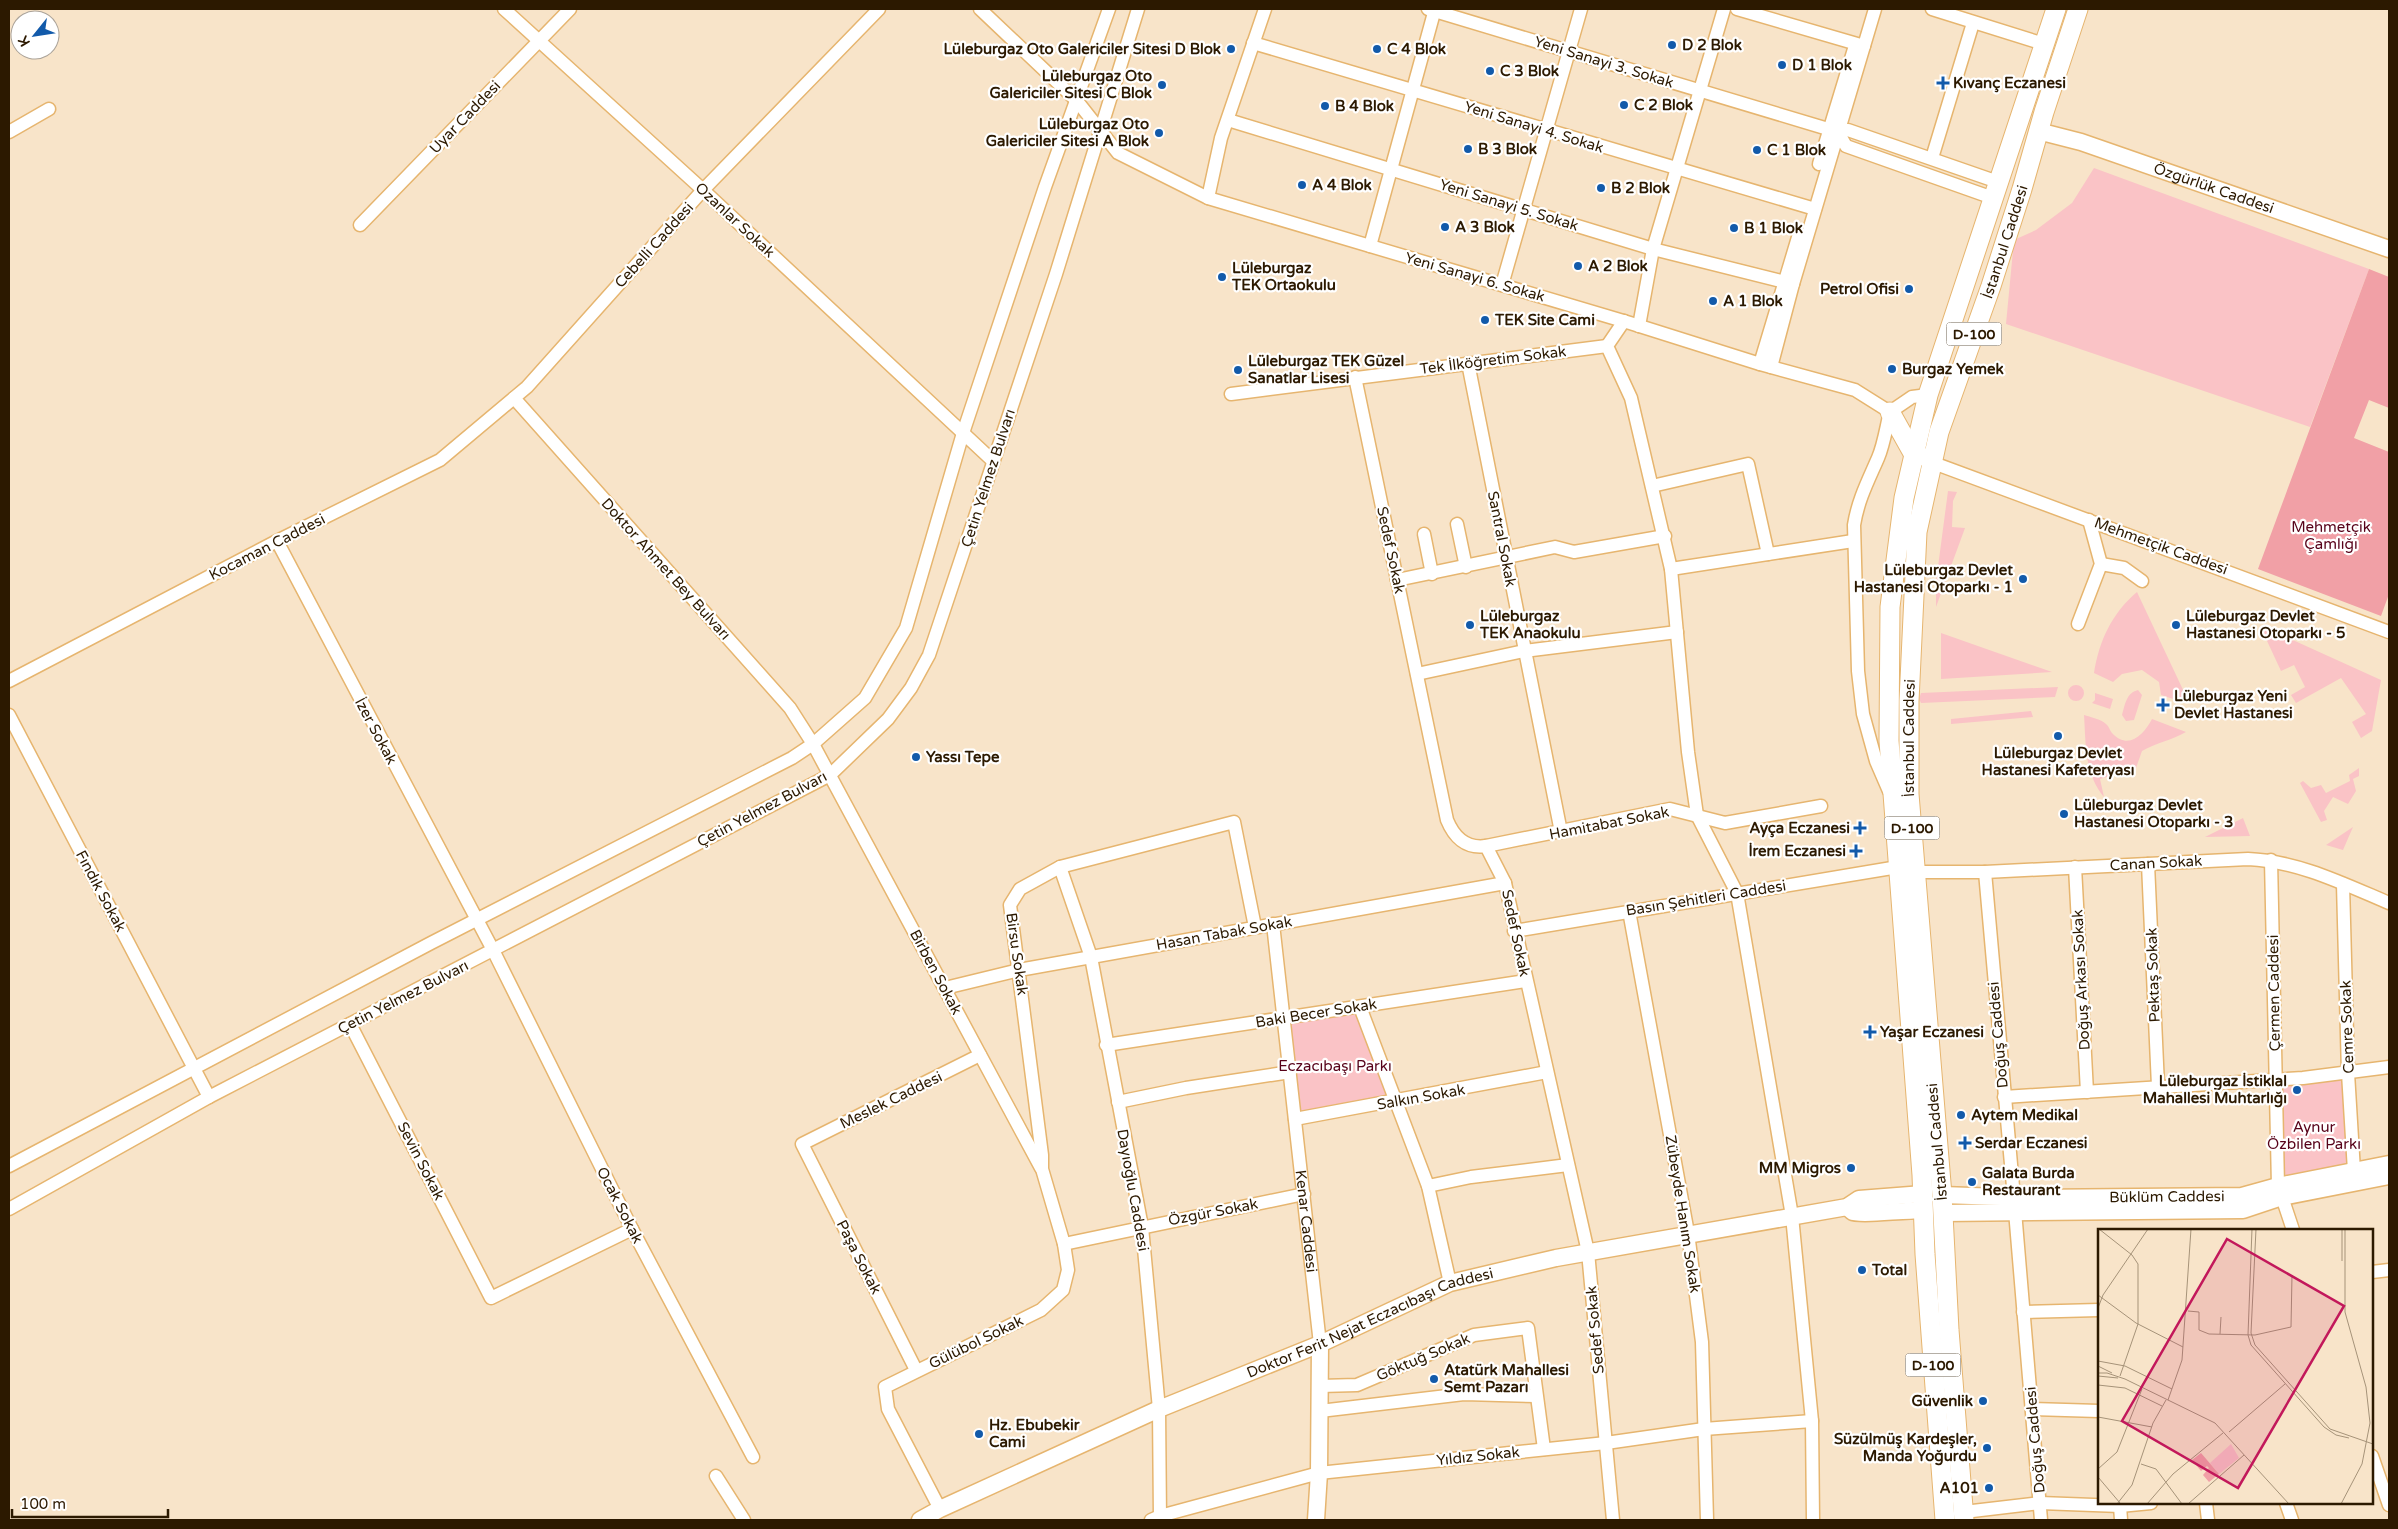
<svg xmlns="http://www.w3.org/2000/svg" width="2398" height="1529" viewBox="0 0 2398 1529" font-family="'Varela Round',sans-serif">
<rect width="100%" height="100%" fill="#f8e4c9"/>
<path fill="#fac3c6" d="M 2094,168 L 2369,269 L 2310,427 L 2006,324 L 2014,240 L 2036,230 L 2072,203 Z
M 1948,491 L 1957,492 L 1953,501 L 1952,527 L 1965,528 L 1936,607 L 1936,582 Z
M 2137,592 L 2185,694 L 2179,701 L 2161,695 L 2159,682 L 2142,670 L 2122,674 L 2113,682 L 2094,673 C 2099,641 2112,613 2137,592 Z
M 2261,628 L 2295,641 L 2381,680 L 2372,731 L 2361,738 L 2352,722 L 2366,714 L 2341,678 L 2296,703 L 2291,695 L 2305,687 L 2294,665 L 2281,671 Z
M 1941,633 L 2052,672 L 1941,679 Z
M2068 693a8 8 0 1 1 16 0a8 8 0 1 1-16 0Z
M 2058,687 L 2055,697 L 1921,703 L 1919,699 L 1921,693 Z
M 2138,690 L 2142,695 L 2134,720 L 2126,721 L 2122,715 C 2125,705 2126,693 2138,690 Z
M 2095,693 L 2113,699 L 2110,709 L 2092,703 L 2095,700 Z
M 2031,711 L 2033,717 L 1951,724 L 1951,719 Z
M 2084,715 C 2090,717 2101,719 2106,724 C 2109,726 2110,731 2112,733 C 2129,751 2144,734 2152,719 L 2186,732 C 2172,740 2156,743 2142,751 L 2136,768 L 2100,779 L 2104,797 C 2084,773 2086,744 2084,715 Z
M 2359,768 L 2359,776 L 2353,779 L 2356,791 L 2348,804 L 2333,797 L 2324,811 L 2327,820 L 2321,822 L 2300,783 L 2303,781 L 2311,788 L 2321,785 L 2326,793 L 2350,781 L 2349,775 Z
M 2243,818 L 2250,836 L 2205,837 Z
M 2353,827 L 2343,850 L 2326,845 Z
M 1357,1011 L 1390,1099 L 1300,1113 L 1288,1020 Z
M 2342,1080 L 2349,1169 L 2283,1180 L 2281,1093 L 2284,1084 Z"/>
<path fill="#f1a0a6" d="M 2369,269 L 2389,277 L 2389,408 L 2369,400 L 2354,438 L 2389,452 L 2389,594 L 2381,616 L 2258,569 Z"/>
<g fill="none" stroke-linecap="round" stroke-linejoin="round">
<defs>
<g id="minor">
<path d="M 504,9 L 703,190 L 993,461"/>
<path d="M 980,9 L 1077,101 L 1118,153 L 1208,198 L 1630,323 L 1760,364 L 1855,390 L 1890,412"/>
<path d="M 1428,9 L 1838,132 L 1848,130 L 1998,182"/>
<path d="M 1737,9 L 1864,46"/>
<path d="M 1932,9 L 2044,44"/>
<path d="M 1253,43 L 1815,209"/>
<path d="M 1228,120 L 1653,249 L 1793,284"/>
<path d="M 9,132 L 49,109"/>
<path d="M 1838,132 L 1846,146 L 1993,198"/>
<path d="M 1932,158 L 1973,23"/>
<path d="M 1819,164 L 1854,49"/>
<path d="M 1208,198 L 1221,138 L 1265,9"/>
<path d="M 360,225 L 570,9"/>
<path d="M 1370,246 L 1435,9"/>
<path d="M 1502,285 L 1581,9"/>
<path d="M 1624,321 L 1607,346 L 1631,398 L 1671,569 L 1688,752 L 1697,815 L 1737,893 L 1792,1216 L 1812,1421 L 1813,1520"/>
<path d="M 1639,326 L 1653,249 L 1724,9"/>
<path d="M 1468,363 L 1561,832"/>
<path d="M 1760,364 L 1799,234"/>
<path d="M 1771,367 L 1793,284 L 1875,9"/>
<path d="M 1355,377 L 1447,820 C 1454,837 1466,849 1486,846 L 1505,883 L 1588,1252 L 1613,1520"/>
<path d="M 1231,394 L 1607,346"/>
<path d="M 514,398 L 790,708 L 813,744 L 1041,1168"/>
<path d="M 1931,462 L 2389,632"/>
<path d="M 1652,486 L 1748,464 L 1768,554"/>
<path d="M 1457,524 L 1466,567"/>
<path d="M 1424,534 L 1432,574"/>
<path d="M 277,541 L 493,950 L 632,1229 L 753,1457"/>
<path d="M 2101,564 L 2124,568 L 2142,581"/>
<path d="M 1671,569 L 1853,541"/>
<path d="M 1397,580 L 1555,547 L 1574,552 L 1665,536"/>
<path d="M 2078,624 L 2101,564 L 2089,520"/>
<path d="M 1417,674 L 1524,651 L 1677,632"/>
<path d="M 9,681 L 277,541 L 440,460 L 527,387 L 703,190 L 879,9"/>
<path d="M 9,715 L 209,1097"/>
<path d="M 1889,791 L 1876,761 L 1863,714 L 1858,671 L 1854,525 C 1858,500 1868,481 1878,458 C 1884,444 1886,428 1890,412 L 1912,397 L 1928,395"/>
<path d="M 1486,846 L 1670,809 L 1725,823 L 1821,806"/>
<path d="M 2271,860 L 2278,1186"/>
<path d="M 2148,864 L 2158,1086"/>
<path d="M 1060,867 L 1091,957 L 1142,1227 L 1159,1409 L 1160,1520"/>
<path d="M 2075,867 L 2087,1092"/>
<path d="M 1916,872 L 1985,872 L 2248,859 C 2298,861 2344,884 2389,903"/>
<path d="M 1985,872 L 2014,1198"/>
<path d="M 2343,884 L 2348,1073 L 2354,1171"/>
<path d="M 1629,911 L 1688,1233 L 1702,1342 L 1707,1520"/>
<path id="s1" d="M 1273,924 L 1320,1344"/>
<path d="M 1514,931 L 1898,867"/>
<path d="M 945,988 L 1019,970 L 1505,883"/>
<path d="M 1360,1007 L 1428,1186 L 1450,1283"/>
<path d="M 350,1024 L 491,1298 L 632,1229"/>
<path d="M 1106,1045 L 1526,981"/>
<path d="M 2004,1097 L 2303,1078 L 2389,1067"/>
<path d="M 1118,1102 L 1186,1088 L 1290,1072"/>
<path d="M 1295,1119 L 1547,1072"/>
<path d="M 9,1166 L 431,943 L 792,758 L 813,744 L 865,698 L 906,628 L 963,433 L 1045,187 L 1109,9"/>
<path d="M 1428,1186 L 1471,1177 L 1568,1165"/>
<path d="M 2282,1197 L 2293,1230"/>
<path d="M 9,1209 L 209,1097 L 830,775 L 888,719 L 911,688 L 929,655 L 1056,274 L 1138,9"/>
<path d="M 2015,1211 L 2041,1520"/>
<path d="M 1064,1244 L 1304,1194"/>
<path d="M 2372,1272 L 2389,1270"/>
<path d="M 2023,1312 L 2099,1310"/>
<path d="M 916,1370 L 802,1144 L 980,1055"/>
<path d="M 1320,1386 L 1357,1385 L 1474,1335 L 1528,1328 L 1544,1449"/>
<path d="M 2032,1409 L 2099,1411"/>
<path d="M 1320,1411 L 1464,1394 L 1536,1396"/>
<path d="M 2372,1456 L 2389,1505"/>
<path d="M 716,1476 L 744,1520"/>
<path d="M 2206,1503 L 2208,1520"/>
<path d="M 2286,1503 L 2292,1520"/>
<path d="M 2120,1506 L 2121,1520"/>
<path d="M 940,1509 L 888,1409 L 885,1387 L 1041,1310 L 1063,1290 L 1068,1270 L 1064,1244 L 1042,1169 L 1042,1155 L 1010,905 L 1020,889 L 1060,867 L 1234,822 L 1255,927"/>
<path d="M 1964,1512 L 2040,1503 L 2120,1506 L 2151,1503"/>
<path d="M 1151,1520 L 1160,1516 L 1319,1473 L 1606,1443 L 1704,1429 L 1812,1421"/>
</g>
<g id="major">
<path id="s2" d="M 2038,131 L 2081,142 L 2389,249"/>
<path id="s3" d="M 1942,1195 L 2031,1198 L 2242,1196 L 2278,1186 L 2389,1164"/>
<path d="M 1847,1207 C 1848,1207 1852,1212 1853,1212 C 1858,1215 1912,1210 1924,1210"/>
<path d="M 1943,1213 L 2243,1210 L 2282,1197 L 2389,1176"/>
<path id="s4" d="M 920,1520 L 940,1509 L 1159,1409 L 1320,1344 L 1450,1283 L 1556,1258 L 1847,1207 L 1859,1199 L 1923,1194"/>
<path d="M 1316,1520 L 1319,1473 L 1320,1344"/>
</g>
<g id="highway">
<path d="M 1890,412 L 1913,453 L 1920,456"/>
<path d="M 1945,1520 L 1925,1254 L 1922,1175 L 1889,741 L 1890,607 L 1904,498 L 1928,395 L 2056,9"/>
<path id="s5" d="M 1964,1520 L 1949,1330 L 1942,1195 L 1909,794 L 1909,701 L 1917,532 L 1939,432 L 1991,286 L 2022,189 L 2044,112 L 2078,9"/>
</g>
</defs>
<use href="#minor" stroke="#e6b56f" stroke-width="15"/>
<use href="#major" stroke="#e6b56f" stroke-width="19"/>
<use href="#highway" stroke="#e6b56f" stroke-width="21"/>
<use href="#minor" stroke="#fff" stroke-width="12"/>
<use href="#major" stroke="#fff" stroke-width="16"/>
<use href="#highway" stroke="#fff" stroke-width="19"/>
</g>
<g fill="#125aaa" stroke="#fff" stroke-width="2">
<circle cx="1672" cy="45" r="5"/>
<circle cx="1231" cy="49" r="5"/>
<circle cx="1377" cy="49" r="5"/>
<circle cx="1782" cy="65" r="5"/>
<circle cx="1490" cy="71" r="5"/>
<path d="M1940.5 75.5h5v5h5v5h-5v5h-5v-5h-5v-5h5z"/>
<circle cx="1162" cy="85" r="5"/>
<circle cx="1624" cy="105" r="5"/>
<circle cx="1325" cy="106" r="5"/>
<circle cx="1159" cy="133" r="5"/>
<circle cx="1468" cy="149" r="5"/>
<circle cx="1757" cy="150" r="5"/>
<circle cx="1302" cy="185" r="5"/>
<circle cx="1601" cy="188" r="5"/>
<circle cx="1445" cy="227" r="5"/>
<circle cx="1734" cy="228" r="5"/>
<circle cx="1578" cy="266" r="5"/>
<circle cx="1222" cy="277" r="5"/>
<circle cx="1909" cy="289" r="5"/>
<circle cx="1713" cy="301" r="5"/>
<circle cx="1485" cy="320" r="5"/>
<circle cx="1892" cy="369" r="5"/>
<circle cx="1238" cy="370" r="5"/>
<circle cx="2023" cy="579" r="5"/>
<circle cx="1470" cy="625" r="5"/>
<circle cx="2176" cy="625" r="5"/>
<path d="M2160.5 697.5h5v5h5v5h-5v5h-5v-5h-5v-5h5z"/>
<circle cx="2058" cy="736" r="5"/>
<circle cx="916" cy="757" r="5"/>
<circle cx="2064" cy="814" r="5"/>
<path d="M1857.5 820.5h5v5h5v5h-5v5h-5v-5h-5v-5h5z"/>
<path d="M1853.5 843.5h5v5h5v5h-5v5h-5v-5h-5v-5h5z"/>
<path d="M1867.5 1024.5h5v5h5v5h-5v5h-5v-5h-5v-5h5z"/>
<circle cx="2297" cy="1090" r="5"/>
<circle cx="1961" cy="1115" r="5"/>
<path d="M1962.5 1135.5h5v5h5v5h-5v5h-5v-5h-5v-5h5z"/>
<circle cx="1851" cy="1168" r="5"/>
<circle cx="1972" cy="1182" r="5"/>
<circle cx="1862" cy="1270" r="5"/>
<circle cx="1434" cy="1379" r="5"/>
<circle cx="1983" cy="1401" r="5"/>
<circle cx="979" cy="1434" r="5"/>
<circle cx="1987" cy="1448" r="5"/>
<circle cx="1989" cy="1488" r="5"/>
</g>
<g text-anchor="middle" stroke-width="4.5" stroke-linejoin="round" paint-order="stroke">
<g fill="#fff" stroke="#6b5e4c" stroke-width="1">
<rect x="1946.5" y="322.5" width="55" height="23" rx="4"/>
<rect x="1884.5" y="816.5" width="55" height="23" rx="4"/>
<rect x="1905.5" y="1353.5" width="55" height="23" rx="4"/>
</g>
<g font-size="14" font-weight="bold" fill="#2c1900">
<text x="1974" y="339">D-100</text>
<text x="1912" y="833">D-100</text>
<text x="1933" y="1370">D-100</text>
</g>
<g font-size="15" font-weight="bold" fill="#2c1900" stroke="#fff" text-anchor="start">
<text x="1682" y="50">D 2 Blok</text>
<text x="1221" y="54" text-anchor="end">Lüleburgaz Oto Galericiler Sitesi D Blok</text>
<text x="1387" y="54">C 4 Blok</text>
<text x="1792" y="70">D 1 Blok</text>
<text x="1500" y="76">C 3 Blok</text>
<text x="1152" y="81" text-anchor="end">Lüleburgaz Oto<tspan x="1152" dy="17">Galericiler Sitesi C Blok</tspan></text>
<text x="1953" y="88">Kıvanç Eczanesi</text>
<text x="1634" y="110">C 2 Blok</text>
<text x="1335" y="111">B 4 Blok</text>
<text x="1149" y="129" text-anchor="end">Lüleburgaz Oto<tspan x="1149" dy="17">Galericiler Sitesi A Blok</tspan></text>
<text x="1478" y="154">B 3 Blok</text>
<text x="1767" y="155">C 1 Blok</text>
<text x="1312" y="190">A 4 Blok</text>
<text x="1611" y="193">B 2 Blok</text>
<text x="1455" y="232">A 3 Blok</text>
<text x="1744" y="233">B 1 Blok</text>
<text x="1588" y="271">A 2 Blok</text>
<text x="1232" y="273">Lüleburgaz<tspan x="1232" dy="17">TEK Ortaokulu</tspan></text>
<text x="1899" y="294" text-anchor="end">Petrol Ofisi</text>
<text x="1723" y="306">A 1 Blok</text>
<text x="1495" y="325">TEK Site Cami</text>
<text x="1248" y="366">Lüleburgaz TEK Güzel<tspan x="1248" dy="17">Sanatlar Lisesi</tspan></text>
<text x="1902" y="374">Burgaz Yemek</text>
<text x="2013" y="575" text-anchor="end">Lüleburgaz Devlet<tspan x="2013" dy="17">Hastanesi Otoparkı - 1</tspan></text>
<text x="1480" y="621">Lüleburgaz<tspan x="1480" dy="17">TEK Anaokulu</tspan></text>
<text x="2186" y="621">Lüleburgaz Devlet<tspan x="2186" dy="17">Hastanesi Otoparkı - 5</tspan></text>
<text x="2174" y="701">Lüleburgaz Yeni<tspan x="2174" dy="17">Devlet Hastanesi</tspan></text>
<text x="2058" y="758" text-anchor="middle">Lüleburgaz Devlet<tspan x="2058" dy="17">Hastanesi Kafeteryası</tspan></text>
<text x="926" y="762">Yassı Tepe</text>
<text x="2074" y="810">Lüleburgaz Devlet<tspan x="2074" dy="17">Hastanesi Otoparkı - 3</tspan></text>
<text x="1850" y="833" text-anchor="end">Ayça Eczanesi</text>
<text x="1846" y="856" text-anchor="end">İrem Eczanesi</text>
<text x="1880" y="1037">Yaşar Eczanesi</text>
<text x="2287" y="1086" text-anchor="end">Lüleburgaz İstiklal<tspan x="2287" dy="17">Mahallesi Muhtarlığı</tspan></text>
<text x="1971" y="1120">Aytem Medikal</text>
<text x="1975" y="1148">Serdar Eczanesi</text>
<text x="1841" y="1173" text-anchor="end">MM Migros</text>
<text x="1982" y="1178">Galata Burda<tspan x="1982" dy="17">Restaurant</tspan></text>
<text x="1872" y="1275">Total</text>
<text x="1444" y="1375">Atatürk Mahallesi<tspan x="1444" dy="17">Semt Pazarı</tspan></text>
<text x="1973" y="1406" text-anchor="end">Güvenlik</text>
<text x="989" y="1430">Hz. Ebubekir<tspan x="989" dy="17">Cami</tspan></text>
<text x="1977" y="1444" text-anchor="end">Süzülmüş Kardeşler,<tspan x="1977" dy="17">Manda Yoğurdu</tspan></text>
<text x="1979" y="1493" text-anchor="end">A101</text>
</g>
<g font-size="15" fill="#2c1900" stroke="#fff">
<text transform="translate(1604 62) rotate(17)" y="5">Yeni Sanayi 3. Sokak</text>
<text transform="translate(465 117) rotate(-46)" y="5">Uyar Caddesi</text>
<text transform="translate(1534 127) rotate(17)" y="5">Yeni Sanayi 4. Sokak</text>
<text dy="5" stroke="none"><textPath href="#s2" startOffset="185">Özgürlük Caddesi</textPath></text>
<text transform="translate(1509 205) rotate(17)" y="5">Yeni Sanayi 5. Sokak</text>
<text transform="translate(735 220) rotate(43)" y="5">Ozanlar Sokak</text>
<text dy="5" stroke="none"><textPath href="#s5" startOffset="1294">İstanbul Caddesi</textPath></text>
<text transform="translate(654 245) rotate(-48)" y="5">Cebelli Caddesi</text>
<text transform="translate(1475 277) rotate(16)" y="5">Yeni Sanayi 6. Sokak</text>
<text transform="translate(1493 360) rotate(-7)" y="5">Tek İlköğretim Sokak</text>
<text transform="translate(988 478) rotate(-72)" y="5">Çetin Yelmez Bulvarı</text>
<text transform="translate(1502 539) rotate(79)" y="5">Santral Sokak</text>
<text transform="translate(2161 546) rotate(20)" y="5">Mehmetçik Caddesi</text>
<text transform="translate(267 547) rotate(-27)" y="5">Kocaman Caddesi</text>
<text transform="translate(1391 550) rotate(78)" y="5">Sedef Sokak</text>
<text transform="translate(666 569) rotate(48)" y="5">Doktor Ahmet Bey Bulvarı</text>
<text transform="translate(376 731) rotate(62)" y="5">İzer Sokak</text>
<text dy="5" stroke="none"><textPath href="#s5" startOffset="784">İstanbul Caddesi</textPath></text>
<text transform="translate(762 809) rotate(-28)" y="5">Çetin Yelmez Bulvarı</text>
<text transform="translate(1609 823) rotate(-11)" y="5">Hamitabat Sokak</text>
<text transform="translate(2156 863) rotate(-3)" y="5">Canan Sokak</text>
<text transform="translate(101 891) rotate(62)" y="5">Fındık Sokak</text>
<text transform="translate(1706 898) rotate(-9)" y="5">Basın Şehitleri Caddesi</text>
<text transform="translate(1224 933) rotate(-10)" y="5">Hasan Tabak Sokak</text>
<text transform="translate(1516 933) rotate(78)" y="5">Sedef Sokak</text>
<text transform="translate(1017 954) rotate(82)" y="5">Birsu Sokak</text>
<text transform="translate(936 972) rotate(62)" y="5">Birben Sokak</text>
<text transform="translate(2153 975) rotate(-92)" y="5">Pektaş Sokak</text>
<text transform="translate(2081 980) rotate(-93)" y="5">Doğuş Arkası Sokak</text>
<text transform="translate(2274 993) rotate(-91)" y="5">Çermen Caddesi</text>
<text transform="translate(403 997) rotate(-27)" y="5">Çetin Yelmez Bulvarı</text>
<text transform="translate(1316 1013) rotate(-9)" y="5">Baki Becer Sokak</text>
<text transform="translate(2347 1027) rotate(-92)" y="5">Cemre Sokak</text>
<text transform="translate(1998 1035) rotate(-95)" y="5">Doğuş Caddesi</text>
<text transform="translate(1421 1097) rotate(-10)" y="5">Salkın Sokak</text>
<text transform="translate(891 1100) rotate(-26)" y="5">Meslek Caddesi</text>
<text transform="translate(1937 1142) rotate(-95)" y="5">İstanbul Caddesi</text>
<text transform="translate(421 1161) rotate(63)" y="5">Sevin Sokak</text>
<text transform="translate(1133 1190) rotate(80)" y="5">Dayıoğlu Caddesi</text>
<text dy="5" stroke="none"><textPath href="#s3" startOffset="225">Büklüm Caddesi</textPath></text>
<text transform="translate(620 1205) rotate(63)" y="5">Ocak Sokak</text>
<text transform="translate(1213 1212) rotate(-11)" y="5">Özgür Sokak</text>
<text transform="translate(1683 1214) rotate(81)" y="5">Zübeyde Hanım Sokak</text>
<text dy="5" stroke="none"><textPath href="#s1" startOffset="299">Kenar Caddesi</textPath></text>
<text transform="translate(859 1257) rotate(63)" y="5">Paşa Sokak</text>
<text dy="5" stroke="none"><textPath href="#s4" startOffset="492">Doktor Ferit Nejat Eczacıbaşı Caddesi</textPath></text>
<text transform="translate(1595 1330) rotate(-95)" y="5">Sedef Sokak</text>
<text transform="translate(976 1342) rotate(-26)" y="5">Gülübol Sokak</text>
<text transform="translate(1423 1357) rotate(-23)" y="5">Göktuğ Sokak</text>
<text transform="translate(2035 1440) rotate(-95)" y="5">Doğuş Caddesi</text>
<text transform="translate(1478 1456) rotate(-6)" y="5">Yıldız Sokak</text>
</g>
<g font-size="15" fill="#570219" stroke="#fff">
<text x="2331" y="532">Mehmetçik<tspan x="2331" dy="17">Çamlığı</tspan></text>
<text x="1335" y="1071">Eczacıbaşı Parkı</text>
<text x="2314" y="1132">Aynur<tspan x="2314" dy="17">Özbilen Parkı</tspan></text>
</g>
</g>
<g transform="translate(2098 1229)">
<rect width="275" height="275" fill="#f8e4c9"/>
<path d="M 133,215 L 141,229 L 121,245 L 112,234 Z" fill="#fac3c6"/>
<path d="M 103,224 L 121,245 L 111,253 L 105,246 L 111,239 L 109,237 L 103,242 L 94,231 Z" fill="#f1a0a6"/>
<path fill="none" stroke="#a69379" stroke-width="1" d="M 1,0 L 34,26 L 40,35 L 40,95 L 22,147M 154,0 L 150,106 L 153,116 L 226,198 L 238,206 L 251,209M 158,0 L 153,104 L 157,116 L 232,200 L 275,215M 244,32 L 244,0M 0,66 L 38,94 L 85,118M 0,79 L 5,66 L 50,0M 90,82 L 101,83 L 101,101 L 111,105 L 157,106 L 193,98 L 194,46M 122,105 L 123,88M 0,132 L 27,137 L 74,160M 0,137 L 14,144M 0,144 L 9,144 L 27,150 L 117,194 L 191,275M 0,147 L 20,149M 0,156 L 27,159 L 64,177M 70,171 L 84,131 L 93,0M 0,188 L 54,198M 131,203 L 187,155M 43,235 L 58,240 L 84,275M 0,240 L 19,223 L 44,160M 0,248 L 22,274M 19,275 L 34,256 L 55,194 L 68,171M 49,275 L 75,245 L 125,204M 90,275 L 146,226M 243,275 L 264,235 L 272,194 L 268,158 L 247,83 L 247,0"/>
<path fill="#c2185b" fill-opacity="0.15" stroke="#c2185b" stroke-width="2.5" d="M 129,10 L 246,77 L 140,259 L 24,192 Z"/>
<rect width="275" height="275" fill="none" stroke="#2c1900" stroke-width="2.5"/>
</g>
<rect width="2398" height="1529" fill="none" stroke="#2c1900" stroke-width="20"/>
<g transform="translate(35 35) rotate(240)"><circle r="24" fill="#ffffff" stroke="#aba399"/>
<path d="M0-4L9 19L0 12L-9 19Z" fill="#125aaa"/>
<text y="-8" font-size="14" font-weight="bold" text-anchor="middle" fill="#2c1900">K</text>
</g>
<path d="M12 1509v8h156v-8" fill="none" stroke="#2c1900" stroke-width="2.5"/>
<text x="20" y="1509" font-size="15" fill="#2c1900" stroke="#ffffff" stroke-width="4" paint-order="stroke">100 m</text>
</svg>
